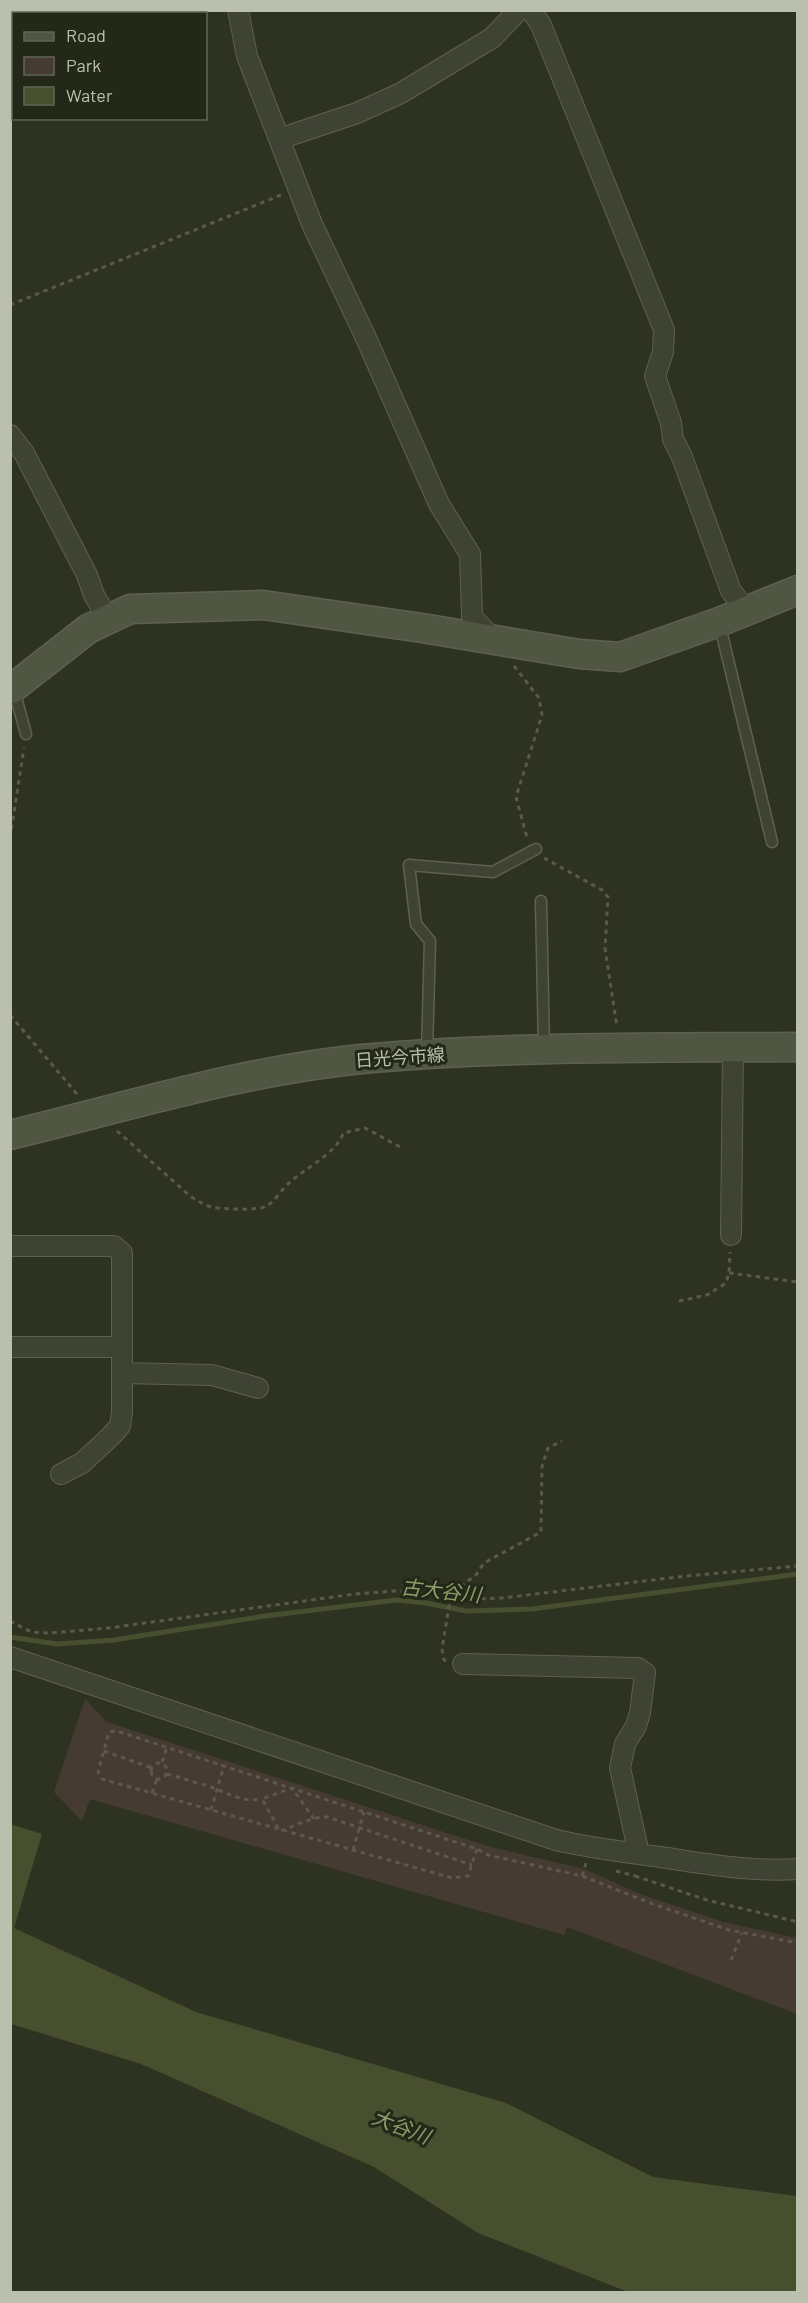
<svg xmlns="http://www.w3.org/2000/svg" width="808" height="2303" viewBox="0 0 808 2303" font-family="Barlow,'Noto Sans JP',sans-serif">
<rect width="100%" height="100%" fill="#2e3221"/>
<path fill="#463b32" d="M 85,1699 L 107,1722 L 487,1846 L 584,1869 L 640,1894 L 723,1922 L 797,1938 L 797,2014 L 567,1927 L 564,1935 L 90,1799 L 82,1821 L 54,1792 Z"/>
<path fill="#474f2f" d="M 10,1824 L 42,1834 L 14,1928 L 196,2012 L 506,2103 L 653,2177 L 797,2196 L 797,2292 L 628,2292 L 478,2233 L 374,2167 L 141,2064 L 11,2024 Z"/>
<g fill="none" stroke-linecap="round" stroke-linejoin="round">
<path stroke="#474f2f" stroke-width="5" d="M 10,1637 L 57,1644 L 114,1640 L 265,1616 L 396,1600 L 426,1603 L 466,1611 L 532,1609 L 798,1574"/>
<defs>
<path id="lane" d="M 719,622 L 772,842
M 14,690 L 26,734
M 541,901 L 544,1047
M 427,1052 L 430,941 L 416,924 L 409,865 L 493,872 L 536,849"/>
<path id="street" d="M 238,10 L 247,56 L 312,224 L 366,338 L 439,504 L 470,554 L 472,617 L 494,640
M 531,10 L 541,25 L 664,330 L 663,352 L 655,376 L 671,423 L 673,439 L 682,457 L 731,591 L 747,611
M 279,139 L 357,113 L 401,93 L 492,38 L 519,10
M 10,435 L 24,453 L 87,575 L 94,595 L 108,619
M 731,1235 L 733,1048
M 10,1246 L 114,1246 L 122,1253 L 122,1412 L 120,1426 L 110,1437 L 82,1463 L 61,1474
M 10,1347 L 122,1347
M 122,1373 L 212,1375 L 258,1388
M 10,1657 L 556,1840 C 590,1848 625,1852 660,1857 C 708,1864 749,1872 798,1869
M 463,1664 L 638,1668 L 645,1673 L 640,1713 L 636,1726 L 625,1744 L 620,1768 L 639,1854"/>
<path id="secondary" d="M 10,690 L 88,629 L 130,609 L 263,605 L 422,628 L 579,654 L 620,657 L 719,622 L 798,590
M 10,1135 C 126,1107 242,1071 361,1059 C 506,1046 653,1048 798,1047"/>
</defs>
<use href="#lane" stroke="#5d6151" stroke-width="13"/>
<use href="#street" stroke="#5d6151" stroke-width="22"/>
<use href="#secondary" stroke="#5d6151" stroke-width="31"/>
<path stroke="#5c594b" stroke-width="3" stroke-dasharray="4.5 4.5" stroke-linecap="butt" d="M 10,305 L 281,195
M 514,666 L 539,698 L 542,715 L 516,797 L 526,834 L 529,839
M 10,838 L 24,748
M 544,858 L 602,890 L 608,897 L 605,948 L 617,1027
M 10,1015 L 77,1094
M 117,1131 L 190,1196 C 197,1201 203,1204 211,1207 C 220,1209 259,1211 267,1206 C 275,1201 282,1189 289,1183 C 304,1169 338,1152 343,1133 L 365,1128 L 402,1148
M 729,1273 L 798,1282
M 679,1301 L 707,1295 L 726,1283 L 729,1273 L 730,1252
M 10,1621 L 31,1632 L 50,1633 L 109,1628 L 355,1594 L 395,1591 L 476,1599 L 502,1598 L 686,1576 L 798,1566
M 446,1661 L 444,1660 L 442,1649 L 450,1600 L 454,1591 L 476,1575 L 484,1563 L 541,1532 L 542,1466 L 548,1448 L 562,1441
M 104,1751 L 152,1768
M 162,1762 L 167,1747
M151 1771a8 8 0 1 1 16 0a8 8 0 1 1-16 0Z
M 167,1774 C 181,1778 194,1782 208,1786 C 226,1792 242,1803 262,1799
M 152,1793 L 157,1779
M 211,1810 L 224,1766
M 314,1819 L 292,1788 L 262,1799 L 280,1831 C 295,1826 311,1817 327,1817 L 472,1865
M 477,1849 L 468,1876 L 452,1878 L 102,1779 L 98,1772 L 109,1732 L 117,1731 L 477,1849 L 488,1855 L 582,1876 L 653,1904 L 729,1930 L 798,1943
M 353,1850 L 364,1812
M 616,1871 L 635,1876
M 582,1876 L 586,1863
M 635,1876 L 707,1900 L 798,1922
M 731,1960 L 742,1933"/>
<use href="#lane" stroke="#3f4334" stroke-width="10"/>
<use href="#street" stroke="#3f4334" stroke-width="20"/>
<use href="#secondary" stroke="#505642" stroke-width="28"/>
</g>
<g text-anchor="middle" stroke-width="6" stroke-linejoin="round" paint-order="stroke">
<g font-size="18" fill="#bbc0ae" stroke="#242819">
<text transform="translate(400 1058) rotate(-4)" y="6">日光今市線</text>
</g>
<g font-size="20" font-style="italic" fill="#909c6a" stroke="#242819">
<text transform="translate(441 1591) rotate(6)" y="7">古大谷川</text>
<text transform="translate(401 2127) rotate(21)" y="7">大谷川</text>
</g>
</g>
<rect width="808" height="2303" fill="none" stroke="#bbc0ae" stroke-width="24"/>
<rect x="12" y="12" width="195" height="108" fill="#242819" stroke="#606555" stroke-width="1.5"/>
<rect x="24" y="32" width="30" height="9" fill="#505642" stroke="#606555" stroke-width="1.5"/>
<text x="66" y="42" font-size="18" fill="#bbc0ae">Road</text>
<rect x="24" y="57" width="30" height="18" fill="#463b32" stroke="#606555" stroke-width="1.5"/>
<text x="66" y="72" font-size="18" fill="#bbc0ae">Park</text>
<rect x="24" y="87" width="30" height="18" fill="#474f2f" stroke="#606555" stroke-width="1.5"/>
<text x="66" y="102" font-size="18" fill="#bbc0ae">Water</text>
</svg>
